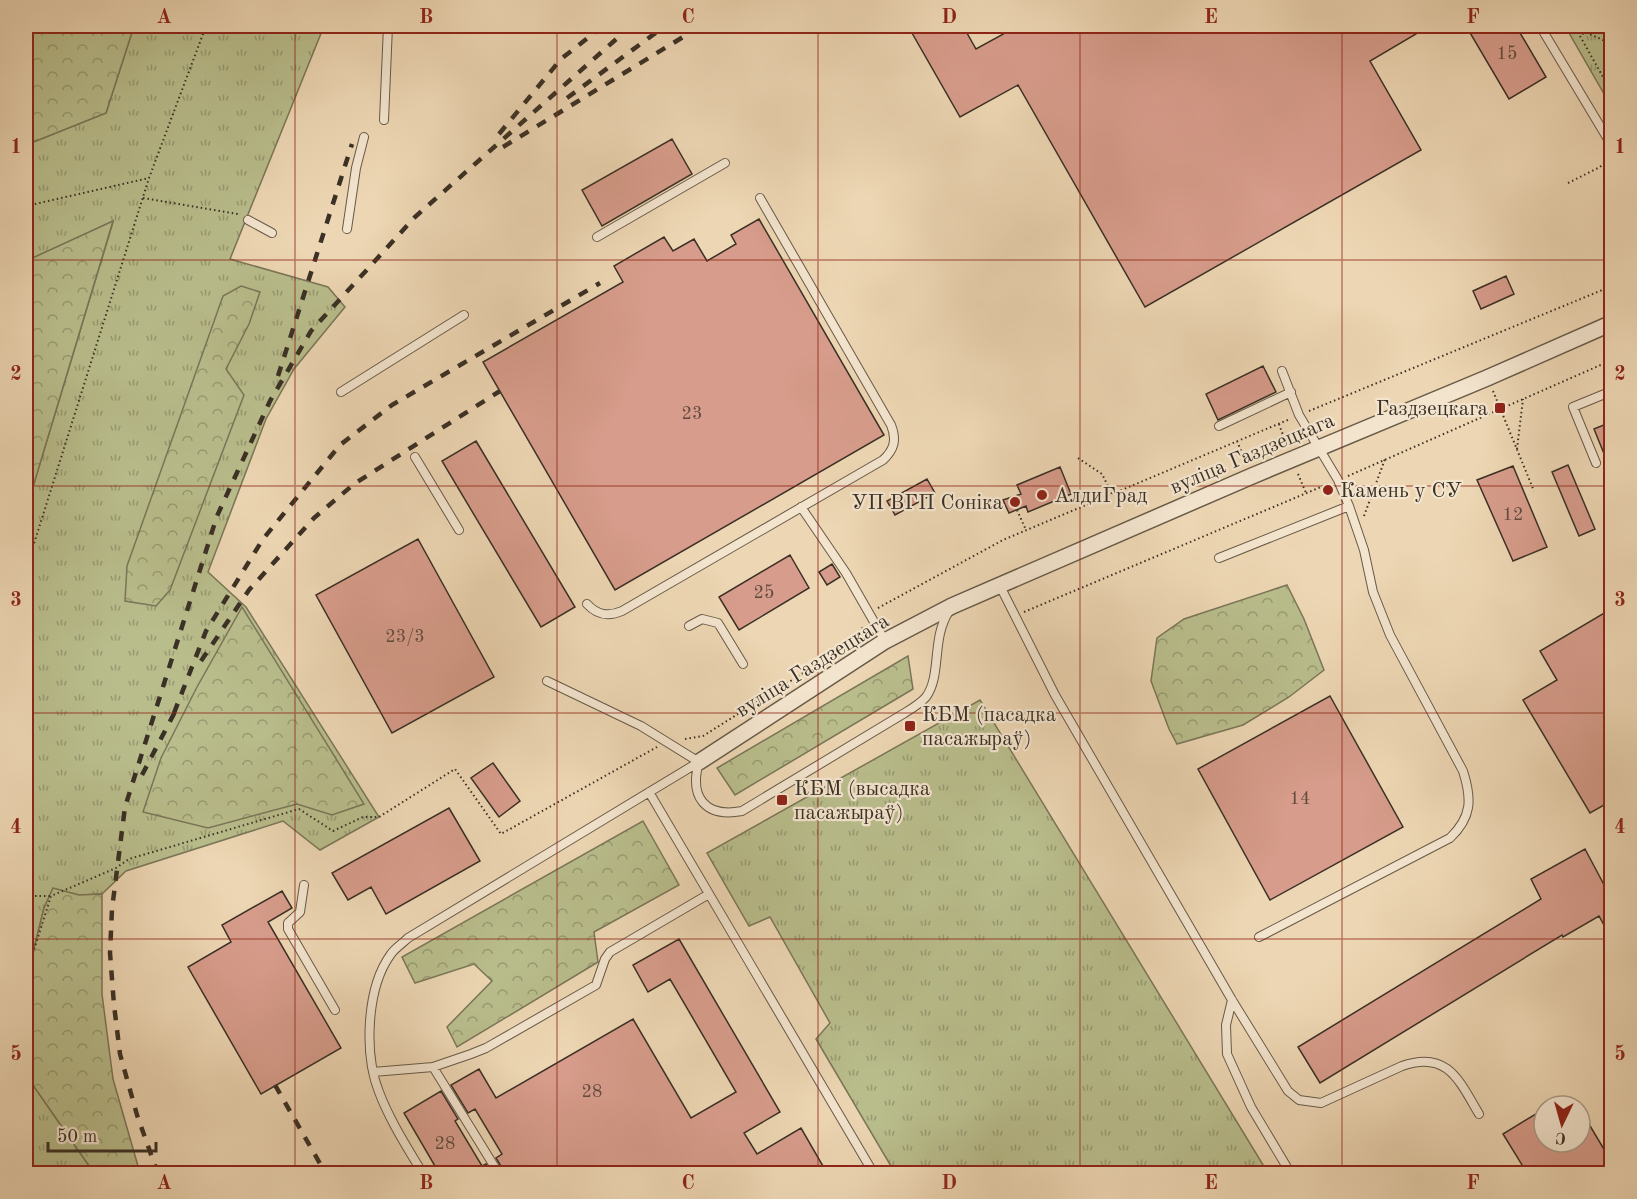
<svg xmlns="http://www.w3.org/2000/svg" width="1637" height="1199" viewBox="0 0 1637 1199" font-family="'Old Standard TT',serif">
<defs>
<pattern id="grass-tufts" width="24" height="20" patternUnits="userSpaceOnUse" patternTransform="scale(1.5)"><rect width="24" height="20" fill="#b9bd8c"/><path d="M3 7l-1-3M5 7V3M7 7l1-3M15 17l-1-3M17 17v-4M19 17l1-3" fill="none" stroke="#979a72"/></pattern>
<pattern id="forest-crowns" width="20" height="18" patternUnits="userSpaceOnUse" patternTransform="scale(1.5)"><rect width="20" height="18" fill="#b9bd8c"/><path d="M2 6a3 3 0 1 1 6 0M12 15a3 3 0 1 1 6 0" fill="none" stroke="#979a72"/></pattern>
</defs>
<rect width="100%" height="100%" fill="#edd6b3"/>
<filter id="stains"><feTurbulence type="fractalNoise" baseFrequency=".00333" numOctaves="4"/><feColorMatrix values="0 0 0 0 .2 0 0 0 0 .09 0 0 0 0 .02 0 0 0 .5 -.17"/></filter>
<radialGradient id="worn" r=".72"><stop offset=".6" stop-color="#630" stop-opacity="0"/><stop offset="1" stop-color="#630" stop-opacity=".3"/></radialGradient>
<path fill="url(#grass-tufts)" stroke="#7a7658" stroke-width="1.5" d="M 134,26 L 324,26 L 230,259 L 328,287 L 345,307 L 294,369 L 266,419 L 208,572 L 246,607 L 379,817 L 320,850 L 283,821 L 126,871 L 102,894 L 79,895 L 53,889 L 44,908 L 26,981 L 26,510 L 113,222 L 26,261 L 26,145 L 106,113 Z
M 1565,26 L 1611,26 L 1611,106 Z
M 980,700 L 1268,1173 L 895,1173 L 816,1039 L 830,1023 L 770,917 L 749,926 L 707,853 Z
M 26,1075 L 94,1173 L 26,1173 Z"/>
<path fill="url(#forest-crowns)" stroke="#7a7658" stroke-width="1.5" d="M 26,26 L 134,26 L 106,113 L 26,145 Z
M 113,221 L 26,510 L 26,261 Z
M 241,286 L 260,292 L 249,324 L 226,369 L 244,395 L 170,590 L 156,606 L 125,601 L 127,566 L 223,296 Z
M 1287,585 L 1304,619 L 1324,670 L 1289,697 L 1243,725 L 1177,744 L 1169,729 L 1151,681 L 1157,638 L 1184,619 Z
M 242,607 L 364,804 L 332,815 L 297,804 L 208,828 L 143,812 L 161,758 L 197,687 Z
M 908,656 L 913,689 L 735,795 L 717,768 Z
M 643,821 L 679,885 L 594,932 L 598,962 L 457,1047 L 447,1027 L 492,981 L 474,964 L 415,983 L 402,957 Z
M 53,888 L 79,895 L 102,894 L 102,994 L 113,1079 L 140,1173 L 94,1173 L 26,1075 L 26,981 L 44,908 Z"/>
<path fill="#d79c8b" stroke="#3a3025" stroke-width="1.5" d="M 908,26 L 963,26 L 976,49 L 1018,26 L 1412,26 L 1416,34 L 1370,61 L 1421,150 L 1145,307 L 1018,85 L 960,117 Z
M 1466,26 L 1501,26 L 1503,29 L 1510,26 L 1516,26 L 1546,77 L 1509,99 Z
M 672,139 L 692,174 L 602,226 L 582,190 Z
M 759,219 L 884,435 L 615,590 L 483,362 L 623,282 L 614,266 L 664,237 L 673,251 L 694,239 L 707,261 L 736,244 L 731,235 Z
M 1506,276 L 1514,294 L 1481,309 L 1473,291 Z
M 1263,366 L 1276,392 L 1218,420 L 1206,394 Z
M 1611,422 L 1611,471 L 1594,429 Z
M 476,441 L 575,607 L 541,627 L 442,461 Z
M 1568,465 L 1595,529 L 1579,536 L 1552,472 Z
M 1513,466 L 1547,547 L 1513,561 L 1477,480 Z
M 1060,467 L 1071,494 L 1028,512 L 1026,506 L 1009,513 L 1003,500 L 1021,494 L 1017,485 Z
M 927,479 L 935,493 L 895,515 L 887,501 Z
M 418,539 L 494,677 L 392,733 L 316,595 Z
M 790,555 L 809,588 L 739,630 L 719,597 Z
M 832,564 L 840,577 L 827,585 L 819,572 Z
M 1611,609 L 1611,801 L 1590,813 L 1523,700 L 1557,680 L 1540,651 Z
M 1330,696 L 1403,827 L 1270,900 L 1198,769 Z
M 493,763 L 520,801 L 499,817 L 471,778 Z
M 449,808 L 480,861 L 386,914 L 371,887 L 348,900 L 332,873 Z
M 1585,849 L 1611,898 L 1611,938 L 1599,916 L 1563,937 L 1562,935 L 1320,1083 L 1298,1047 L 1541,899 L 1531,879 Z
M 282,891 L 292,908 L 268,922 L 341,1048 L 261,1094 L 188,967 L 231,942 L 222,925 Z
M 679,939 L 780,1112 L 744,1133 L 757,1154 L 801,1128 L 827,1173 L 505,1173 L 496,1158 L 502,1154 L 475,1109 L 468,1113 L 451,1085 L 479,1069 L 496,1098 L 633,1019 L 691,1118 L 736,1092 L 670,979 L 648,992 L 633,965 Z
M 441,1091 L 458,1119 L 455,1121 L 482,1166 L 486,1164 L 492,1173 L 439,1173 L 404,1113 Z
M 1544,1109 L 1544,1142 L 1580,1142 L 1580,1109 L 1611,1161 L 1611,1173 L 1527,1173 L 1503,1134 Z"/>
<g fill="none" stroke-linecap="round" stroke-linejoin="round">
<defs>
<path id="service" d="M 1540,26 L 1612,146
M 384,120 L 388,26
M 248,220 L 272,233
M 347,229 L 356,168 L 364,137
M 597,237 L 725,163
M 341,392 L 464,315
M 1219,426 L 1291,392
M 415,457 L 459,530
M 1596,463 L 1573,407 L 1612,391
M 801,507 L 846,573 L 885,641
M 1219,558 L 1349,506
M 999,584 L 1055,695 L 1232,1000 L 1288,1091 L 1299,1100 L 1321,1103 L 1402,1066 C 1447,1050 1459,1080 1479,1114
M 587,604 C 597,615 608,617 622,611 L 883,460 C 894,450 897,440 891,425 L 760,198
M 689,626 L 702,619 L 718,623 L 743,664
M 547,681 L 641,726 L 699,762
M 699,762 C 689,797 705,818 742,811 L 903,714 C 911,709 920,704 926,697 C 942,675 931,639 949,611
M 649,792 L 874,1174
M 304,885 L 300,912 L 288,923 L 288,929 L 335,1010
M 1259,937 L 1450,838 C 1472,817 1472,799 1463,771 L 1390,635 L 1373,592 L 1364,550 L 1349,506 L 1338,480 L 1299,415 L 1282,371
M 1232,1000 L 1226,1025 L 1227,1054 L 1251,1107 L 1291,1174
M 433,1067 L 499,1174
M 373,1072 L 433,1067 L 471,1054 L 486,1048 L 596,985 L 605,959 L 610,952 L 709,894
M 423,1174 C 407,1147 390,1121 379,1092 C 364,1054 366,988 391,954 C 395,948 403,943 408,938 L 699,762"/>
<path id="minor" d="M 699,762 L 885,641 L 952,606 L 1252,476 L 1487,378 L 1612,323"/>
</defs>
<use href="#service" stroke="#675a48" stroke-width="10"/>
<use href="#minor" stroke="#675a48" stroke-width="18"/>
<path stroke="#3a3025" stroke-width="2" stroke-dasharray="1.5 3" stroke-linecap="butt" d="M 1575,26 L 1576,27
M 1612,44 L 1585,32 L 1580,36 L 1612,93
M 1568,183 L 1600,167 L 1606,161 L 1606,155
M 143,198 L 238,214
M 26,206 L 149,178
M 1493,391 L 1534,491
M 1309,411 L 1612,286
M 1279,424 L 1287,446
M 1237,441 L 1246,463
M 1517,449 L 1523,399
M 1078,458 L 1102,474 L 1112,494
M 1298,474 L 1306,493
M 1348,476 L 1612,360
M 1017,510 L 1026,530
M 1364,516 L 1385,459
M 26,569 L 149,178 L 206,26
M 878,608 L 1003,540 L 1290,419
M 1024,612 L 1328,484
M 685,739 L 703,736 L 800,675 L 858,637 L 864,625
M 26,896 L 51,896
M 26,975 L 51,896 L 116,868 L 129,859 L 299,809 L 333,831 L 363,817 L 379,817 L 455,769 L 501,834 L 657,747"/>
<use href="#service" stroke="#f3e4ce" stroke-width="8"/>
<use href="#minor" stroke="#f3e4ce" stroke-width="15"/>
<path stroke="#3a3025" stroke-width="4.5" stroke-dasharray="10 10" stroke-linecap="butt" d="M 567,98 L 665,26
M 499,134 L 561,59 L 603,26
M 503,147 L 701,26
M 278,376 L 352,144
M 201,661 L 249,590 L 314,518 L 354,484 L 500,391
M 174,713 L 206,631 L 263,539 L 340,445 L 392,405 L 600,283
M 142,775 L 178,706
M 275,1085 L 326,1174
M 158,1174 L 137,1115 L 120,1054 L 114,1005 L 110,953 L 112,909 L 125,807 L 217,516 L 270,401 L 311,331 L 415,217 L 631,26"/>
</g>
<path fill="none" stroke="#8f2418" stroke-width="1.5" stroke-opacity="0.55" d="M 295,26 L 295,1174M 557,26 L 557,1174M 818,26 L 818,1174M 1080,26 L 1080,1174M 1342,26 L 1342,1174M 26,260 L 1612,260M 26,486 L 1612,486M 26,713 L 1612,713M 26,939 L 1612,939"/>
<g fill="#8f2418" stroke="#f3e4ce" stroke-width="2">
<rect x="1494" y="402" width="12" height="12" rx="3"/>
<circle cx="1328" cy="490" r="6"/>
<circle cx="1042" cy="495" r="6"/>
<circle cx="1015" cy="502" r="6"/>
<rect x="904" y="720" width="12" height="12" rx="3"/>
<rect x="776" y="794" width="12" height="12" rx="3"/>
</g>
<g text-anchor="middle" stroke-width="4.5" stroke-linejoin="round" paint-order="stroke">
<g font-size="18" fill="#614b3e">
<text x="1507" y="59">15</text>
<text x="692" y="419">23</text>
<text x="1513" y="520">12</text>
<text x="764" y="598">25</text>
<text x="405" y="642">23/3</text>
<text x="1300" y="804">14</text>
<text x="592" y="1097">28</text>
<text x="445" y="1149">28</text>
</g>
<g font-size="21" fill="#3a3025" stroke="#f3e4ce" text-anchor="start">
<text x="1488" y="415" text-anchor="end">Газдзецкага</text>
<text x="1340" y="497">Камень у СУ</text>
<text x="1054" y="502">АлдиГрад</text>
<text x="1003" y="509" text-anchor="end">УП ВГП Соніка</text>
<text x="922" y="721">КБМ (пасадка<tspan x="922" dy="24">пасажыраў)</tspan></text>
<text x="794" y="795">КБМ (высадка<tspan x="794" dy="24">пасажыраў)</tspan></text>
</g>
<g font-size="21" fill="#3a3025" stroke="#f3e4ce">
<text transform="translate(1252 453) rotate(-23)" y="7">вуліца Газдзецкага</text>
<text transform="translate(812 665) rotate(-32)" y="7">вуліца Газдзецкага</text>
</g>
</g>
<rect width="1637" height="1199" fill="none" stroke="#edd6b3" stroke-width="66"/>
<g transform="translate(1562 1124) rotate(185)"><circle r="28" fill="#f3e4ce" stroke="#a99c8a" stroke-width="1.5"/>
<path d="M0-4.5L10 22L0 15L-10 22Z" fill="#8f2418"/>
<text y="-9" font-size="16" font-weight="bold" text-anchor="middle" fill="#3a3025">С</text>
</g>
<path d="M48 1142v9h108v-9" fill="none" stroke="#3a3025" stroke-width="3"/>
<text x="57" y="1142" font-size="18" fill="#3a3025" stroke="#f3e4ce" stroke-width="4.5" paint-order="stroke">50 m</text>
<rect x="33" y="33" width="1571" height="1133" fill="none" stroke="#8f2418" stroke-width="2"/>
<g font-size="20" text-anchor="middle" font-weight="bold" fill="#8f2418">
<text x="164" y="23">A</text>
<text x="426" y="23">B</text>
<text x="688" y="23">C</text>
<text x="949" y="23">D</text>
<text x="1211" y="23">E</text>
<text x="1473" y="23">F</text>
<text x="16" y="153">1</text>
<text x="1620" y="153">1</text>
<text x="16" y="380">2</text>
<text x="1620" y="380">2</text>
<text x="16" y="606">3</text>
<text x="1620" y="606">3</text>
<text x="16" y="833">4</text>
<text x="1620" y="833">4</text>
<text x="16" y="1060">5</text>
<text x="1620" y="1060">5</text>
<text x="164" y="1189">A</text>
<text x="426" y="1189">B</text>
<text x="688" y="1189">C</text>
<text x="949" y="1189">D</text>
<text x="1211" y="1189">E</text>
<text x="1473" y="1189">F</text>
</g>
<rect width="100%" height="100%" filter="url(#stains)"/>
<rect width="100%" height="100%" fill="url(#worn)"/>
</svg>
